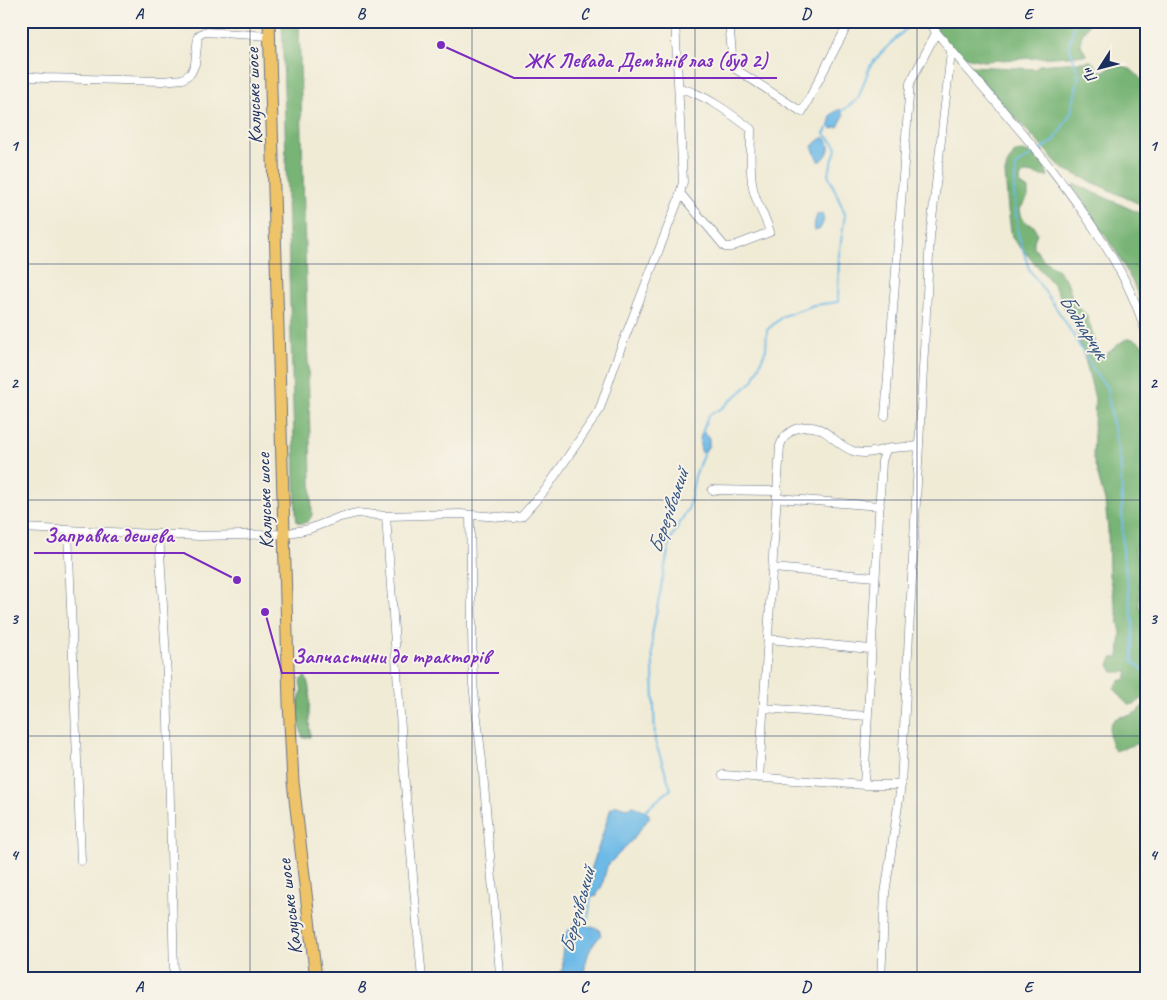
<svg xmlns="http://www.w3.org/2000/svg" width="1167" height="1000" viewBox="0 0 1167 1000" font-family="Caveat,sans-serif">
<rect width="100%" height="100%" fill="#f7f3e8"/>
<filter id="ink" filterUnits="userSpaceOnUse"><feTurbulence type="fractalNoise" baseFrequency=".02" numOctaves="2"/><feDisplacementMap in="SourceGraphic" scale="10" xChannelSelector="R" yChannelSelector="G"/><feConvolveMatrix kernelMatrix="1 2 1 2 8 2 1 2 1" color-interpolation-filters="sRGB"/></filter>
<filter id="wash" filterUnits="userSpaceOnUse"><feTurbulence type="fractalNoise" baseFrequency=".0096" numOctaves="4" result="noise"/><feDisplacementMap in="SourceGraphic" scale="20" xChannelSelector="R" yChannelSelector="G"/><feGaussianBlur stdDeviation="1.12" result="paint"/><feColorMatrix in="noise" values="0 0 0 0 0 0 0 0 0 0 0 0 0 0 0 0 0 1.4 0 .05"/><feComposite in="paint" operator="in"/></filter>
<g filter="url(#wash)">
<rect width="100%" height="100%" fill="#f0ebd5"/>
<path fill="#77b474" stroke="#497269" d="M 282,21 L 299,21 L 312,515 C 309,522 305,525 297,522 L 296,514 Z
M 929,21 L 1090,21 C 1082,37 1075,39 1087,55 L 983,61 L 965,57 L 958,57 Z
M 1091,61 L 1102,72 C 1122,58 1135,69 1146,87 L 1146,207 L 1062,168 L 968,67 L 970,66 L 1036,69 L 1039,65 Z
M 1022,151 C 1037,154 1044,162 1048,176 C 1039,177 1033,173 1025,173 L 1020,178 L 1021,186 L 1028,189 L 1028,197 L 1020,209 C 1021,219 1025,223 1034,226 L 1037,233 L 1034,241 L 1034,248 L 1044,260 L 1057,269 L 1067,281 L 1074,304 L 1086,314 L 1094,337 L 1096,353 L 1103,356 C 1120,347 1127,326 1146,349 L 1146,539 L 1138,542 L 1135,549 L 1140,565 L 1139,605 L 1146,622 L 1146,696 L 1135,704 L 1128,705 L 1114,688 L 1119,681 L 1126,679 L 1128,672 L 1113,672 L 1109,665 L 1112,658 L 1119,657 L 1121,633 L 1109,575 L 1108,530 L 1105,501 L 1093,458 L 1095,399 L 1088,370 L 1074,322 L 1066,311 L 1060,297 L 1053,284 L 1012,238 L 1008,210 L 1005,173 L 1007,165 L 1015,152 Z
M 1075,184 L 1146,216 L 1146,314 L 1133,283 L 1117,253 L 1072,188 Z
M 305,676 C 312,689 309,702 309,717 C 309,724 310,731 310,737 L 303,738 C 299,726 295,703 302,692 L 300,681 Z
M 1146,704 L 1146,741 L 1115,751 C 1109,742 1105,724 1117,718 C 1122,715 1129,717 1133,714 C 1138,712 1141,706 1146,704 Z"/>
<path fill="#6dbae7" stroke="#4474a2" d="M 840,109 L 844,115 L 838,127 L 835,127 L 833,129 L 831,128 L 829,123 L 832,114 Z
M 824,137 C 833,144 829,155 821,161 L 818,161 L 812,146 Z
M 822,213 C 825,220 823,224 819,230 L 814,230 L 815,221 L 817,215 Z
M 702,432 L 705,433 L 709,438 L 709,445 L 704,453 L 702,453 C 699,445 699,440 702,432 Z
M 617,805 L 626,808 L 634,806 L 649,814 L 649,818 L 632,840 L 607,866 L 602,886 L 596,896 L 591,898 L 586,886 L 611,808 Z
M 575,923 L 599,929 L 601,936 C 587,947 586,962 583,979 L 558,979 L 563,967 L 562,956 L 564,936 Z"/>
<g fill="none" stroke-linecap="round" stroke-linejoin="round">
<path stroke="#6dbae7" stroke-width="2" d="M 842,111 L 858,99 L 870,66 L 881,53 L 914,21
M 1039,151 L 1054,141 L 1071,113 L 1079,76 L 1069,45 L 1075,21
M 1035,153 L 1016,165 L 1014,192 L 1018,234 L 1029,269 L 1063,318 L 1098,377 L 1106,386 L 1121,465 L 1123,552 L 1133,623 L 1133,662 L 1146,672
M 702,433 L 708,416 L 722,408 L 753,381 L 766,349 L 767,330 L 783,316 L 814,305 L 838,302 L 839,256 L 845,214 L 828,174 L 837,147 L 824,133 L 831,124
M 643,812 L 671,789 L 655,741 L 652,635 L 670,540 L 689,507 L 695,476 L 704,452
M 587,928 L 591,895"/>
</g>
</g>
<g filter="url(#ink)">
<g fill="none" stroke-linecap="round" stroke-linejoin="round">
<defs>
<path id="minor" d="M 729,21 L 733,66 L 737,70 L 802,112 L 845,30 L 851,21
M 927,21 C 980,86 1038,146 1085,215 C 1111,253 1133,289 1146,333
M 21,76 L 45,78 L 162,81 L 183,79 L 191,73 L 195,64 L 198,36 L 204,32 L 270,36
M 679,88 C 705,94 730,113 751,129 C 751,148 749,170 753,188 C 756,204 766,217 770,232 L 731,247 L 725,247 L 680,193
M 885,416 L 910,83 L 936,33
M 712,490 L 778,491
M 777,498 L 880,506
M 470,515 L 473,684 L 482,761 L 500,974
M 386,516 L 405,785 L 422,979
M 21,528 L 200,536 L 284,534 L 309,529 L 340,517 L 357,513 L 386,516 L 460,514 L 513,518 L 522,516 L 546,489 L 599,411 L 620,350 L 678,201 L 683,182 L 675,21
M 68,530 L 81,861
M 159,534 L 167,677 L 174,976
M 773,568 L 875,577
M 769,639 L 870,649
M 764,708 L 867,716
M 723,775 L 864,785 L 901,785
M 759,778 L 780,446 C 783,437 788,431 798,428 C 826,421 831,443 853,451 C 866,456 879,450 892,448 C 901,447 910,447 919,446
M 864,785 L 882,461 L 886,450
M 881,979 L 885,894 L 901,785 L 930,237 L 951,52"/>
<path id="primary" d="M 269,21 L 289,702 L 293,782 L 316,979"/>
</defs>
<use href="#minor" stroke="#667188" stroke-width="9"/>
<use href="#primary" stroke="#667188" stroke-width="13"/>
<use href="#minor" stroke="#fff" stroke-width="8"/>
<use href="#primary" stroke="#efc469" stroke-width="11"/>
</g>
</g>
<path fill="none" stroke="#1b2f5e" stroke-width="1" stroke-opacity="0.55" d="M 250,21 L 250,979M 472,21 L 472,979M 695,21 L 695,979M 917,21 L 917,979M 21,264 L 1146,264M 21,500 L 1146,500M 21,736 L 1146,736"/>
<g text-anchor="middle" stroke-width="4" stroke-linejoin="round" paint-order="stroke">
<g font-size="20" fill="#1b2f5e" stroke="#f7f3e8">
<text transform="translate(253 96) rotate(-92)" y="7">Калуське шосе</text>
<text transform="translate(264 501) rotate(-92)" y="7">Калуське шосе</text>
<text transform="translate(289 907) rotate(-97)" y="7">Калуське шосе</text>
</g>
<g font-size="21" font-style="italic" fill="#305280" stroke="#f7f3e8">
<text transform="translate(1084 326) rotate(57)" y="7">Боднарчук</text>
<text transform="translate(668 511) rotate(-71)" y="7">Березівський</text>
<text transform="translate(577 910) rotate(-75)" y="7">Березівський</text>
</g>
</g>
<path fill="none" stroke="#7b2cbf" stroke-width="2" d="M441 45L514 78H777M237 580L184 553H34M265 612L282 673H499"/>
<g fill="#7b2cbf" stroke="#f7f3e8" stroke-width="2">
<circle cx="441" cy="45" r="5"/>
<circle cx="237" cy="580" r="5"/>
<circle cx="265" cy="612" r="5"/>
</g>
<g font-size="21" text-anchor="middle" font-weight="bold" fill="#7b2cbf" stroke="#f7f3e8" stroke-width="4" stroke-linejoin="round" paint-order="stroke">
<text x="646" y="67">ЖК Левада Дем’янів лаз (буд 2)</text>
<text x="109" y="542">Заправка дешева</text>
<text x="391" y="663">Запчастини до тракторів</text>
</g>
<rect width="1167" height="1000" fill="none" stroke="#f7f3e8" stroke-width="55"/>
<g transform="translate(1100 68) rotate(234)" stroke="#f7f3e8" stroke-width="4" paint-order="stroke">
<path d="M0-4L9 19L0 12L-9 19Z" fill="#1b2f5e"/>
<text y="-8" font-size="14" font-weight="bold" text-anchor="middle" fill="#1b2f5e">Пн</text>
</g>
<rect x="28" y="28" width="1112" height="944" fill="none" stroke="#1b2f5e" stroke-width="2"/>
<g font-size="16" text-anchor="middle" font-weight="bold" fill="#1b2f5e">
<text x="139" y="19">A</text>
<text x="361" y="19">B</text>
<text x="584" y="19">C</text>
<text x="806" y="19">D</text>
<text x="1028" y="19">E</text>
<text x="14" y="151">1</text>
<text x="1153" y="151">1</text>
<text x="14" y="388">2</text>
<text x="1153" y="388">2</text>
<text x="14" y="624">3</text>
<text x="1153" y="624">3</text>
<text x="14" y="860">4</text>
<text x="1153" y="860">4</text>
<text x="139" y="992">A</text>
<text x="361" y="992">B</text>
<text x="584" y="992">C</text>
<text x="806" y="992">D</text>
<text x="1028" y="992">E</text>
</g>
</svg>
